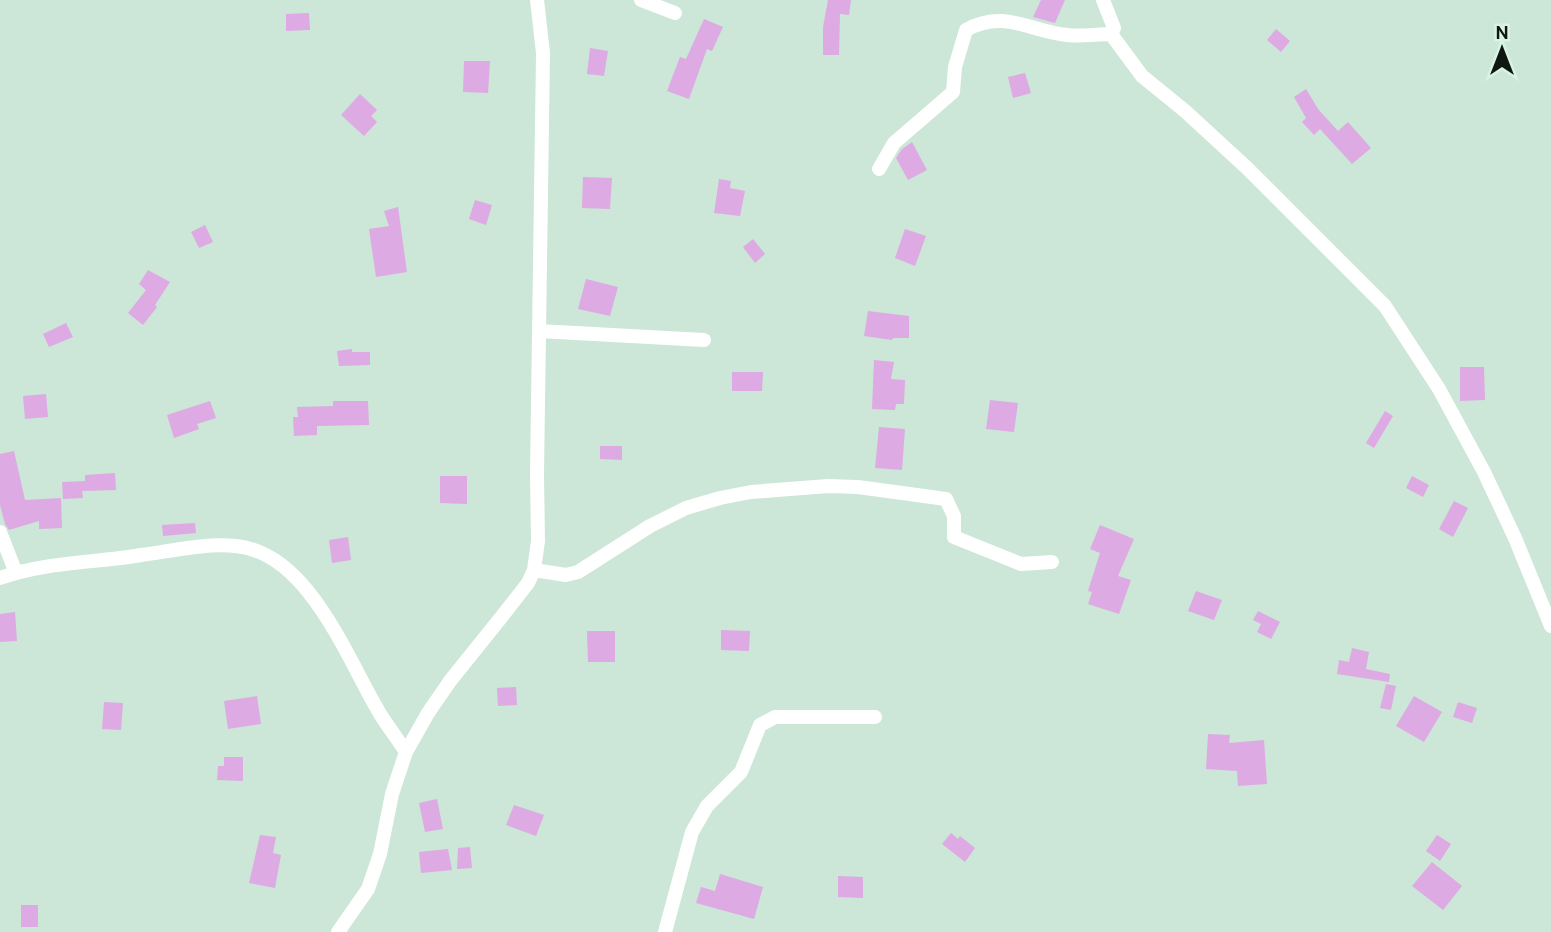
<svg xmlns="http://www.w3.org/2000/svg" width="1551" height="932" viewBox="0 0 1551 932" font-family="Overpass,sans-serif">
<rect width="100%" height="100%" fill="#cce6d7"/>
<path fill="#ddaae3" d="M 828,0 L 851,0 L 849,15 L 840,14 L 839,55 L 823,55 L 823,27 Z
M 1041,0 L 1065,0 L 1055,23 L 1033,17 Z
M 309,13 L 310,30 L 286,31 L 286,14 Z
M 704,19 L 723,27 L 712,51 L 707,49 L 689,99 L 667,91 L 680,57 L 686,59 Z
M 1276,29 L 1290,41 L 1281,52 L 1267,40 Z
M 590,48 L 608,51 L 604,76 L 587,74 Z
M 464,61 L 490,61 L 488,93 L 463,92 Z
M 1025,73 L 1031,93 L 1013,98 L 1008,77 Z
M 1306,89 L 1318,109 L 1338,131 L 1348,122 L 1371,148 L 1352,164 L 1320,129 L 1314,135 L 1302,122 L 1306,118 L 1294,97 Z
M 360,94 L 377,110 L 371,116 L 377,122 L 364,136 L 341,115 Z
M 912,142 L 927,170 L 908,180 L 896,158 L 902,149 Z
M 583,177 L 612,178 L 610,209 L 582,208 Z
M 719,179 L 731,181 L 730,188 L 745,191 L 740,216 L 714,213 Z
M 475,200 L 492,205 L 486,225 L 469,219 Z
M 398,207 L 407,272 L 376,277 L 369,229 L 389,226 L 384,211 Z
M 205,225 L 213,242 L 199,248 L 191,232 Z
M 905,229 L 926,236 L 915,266 L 895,258 Z
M 753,239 L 765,254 L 755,263 L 743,247 Z
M 148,270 L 170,282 L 155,305 L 157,307 L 143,325 L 128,313 L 146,290 L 139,284 Z
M 586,279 L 618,287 L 610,316 L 578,309 Z
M 868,311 L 909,316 L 909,338 L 893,338 L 892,340 L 864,336 Z
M 66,323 L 73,337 L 49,347 L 43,334 Z
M 352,349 L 352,352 L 370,352 L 370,365 L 339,366 L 337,351 Z
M 874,360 L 894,362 L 891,379 L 905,380 L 904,404 L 896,404 L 895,410 L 872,409 Z
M 1460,367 L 1484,367 L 1485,400 L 1460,401 Z
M 732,372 L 763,372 L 762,391 L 732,391 Z
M 46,394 L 48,417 L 25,419 L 23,396 Z
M 990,400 L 1018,403 L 1014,432 L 986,429 Z
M 210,401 L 216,418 L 197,424 L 199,429 L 174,438 L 167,415 Z
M 333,401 L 368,401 L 369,425 L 317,426 L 317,435 L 294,436 L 293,417 L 298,417 L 297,407 L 333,406 Z
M 1385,411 L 1393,416 L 1374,448 L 1366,443 Z
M 879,427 L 905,429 L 902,470 L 875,468 Z
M 600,446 L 622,446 L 622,460 L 600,459 Z
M 14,451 L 25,500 L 61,498 L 62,528 L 39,529 L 39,521 L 9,530 L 5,524 L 0,505 L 0,454 Z
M 115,473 L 116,490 L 82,491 L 83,498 L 63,499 L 62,482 L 85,481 L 85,475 Z
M 440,476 L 467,476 L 467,504 L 440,503 Z
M 1412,476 L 1429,485 L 1423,497 L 1406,488 Z
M 1454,501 L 1468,508 L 1453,537 L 1439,529 Z
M 195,523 L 196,533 L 163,536 L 162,525 Z
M 1100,525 L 1134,539 L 1118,576 L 1131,580 L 1119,614 L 1088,604 L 1092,592 L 1088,591 L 1100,553 L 1090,549 Z
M 348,537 L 351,560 L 332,563 L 329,540 Z
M 1196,591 L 1222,600 L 1214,620 L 1188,611 Z
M 1258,611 L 1280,622 L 1271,639 L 1257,632 L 1261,624 L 1253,620 Z
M 15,612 L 17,641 L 0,642 L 0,614 Z
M 721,630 L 750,631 L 749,651 L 721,650 Z
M 587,631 L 615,631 L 615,662 L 588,662 Z
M 1352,648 L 1369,652 L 1366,669 L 1390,674 L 1389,682 L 1337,674 L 1339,660 L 1349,662 Z
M 1386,684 L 1396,686 L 1391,710 L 1380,708 Z
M 516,687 L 517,705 L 498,706 L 497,688 Z
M 257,696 L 261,724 L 228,729 L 224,701 Z
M 1414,696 L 1442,712 L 1424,742 L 1396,726 Z
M 104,702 L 123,703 L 121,730 L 102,729 Z
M 1458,702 L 1477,708 L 1472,723 L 1453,717 Z
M 1208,734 L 1230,735 L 1229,743 L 1264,740 L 1267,784 L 1238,786 L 1237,771 L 1206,769 Z
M 224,757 L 243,757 L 243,781 L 217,780 L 218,766 L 224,766 Z
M 437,799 L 443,829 L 425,832 L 419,803 Z
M 514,805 L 544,815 L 536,836 L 506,825 Z
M 951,833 L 958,839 L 960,836 L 975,848 L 965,862 L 942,844 Z
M 260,835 L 276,837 L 273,853 L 281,855 L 275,888 L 249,883 Z
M 1437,835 L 1451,844 L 1440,861 L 1426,851 Z
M 470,847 L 472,868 L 457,869 L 458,848 Z
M 448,849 L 452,870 L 421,873 L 419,852 Z
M 1432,862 L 1462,886 L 1443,910 L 1412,886 Z
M 720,874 L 763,887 L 754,919 L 696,903 L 701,887 L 715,891 Z
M 838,876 L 863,877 L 863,898 L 838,897 Z
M 21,905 L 38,905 L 38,927 L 21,927 Z"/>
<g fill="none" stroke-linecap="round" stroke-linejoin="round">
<path stroke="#fff" stroke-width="14" d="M 641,0 L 675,13
M 1103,0 L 1114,28 L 1111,34 L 1142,76 L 1185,111 L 1247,168 L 1385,306 L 1439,389 L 1484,472 L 1515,538 L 1551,626
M 879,169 L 894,143 L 953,92 L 955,67 L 966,30 C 1004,9 1029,31 1067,35 C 1081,37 1096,34 1111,34
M 539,331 L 704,340
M 0,532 L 16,573
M 534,570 L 566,575 L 578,572 L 650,526 L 686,508 L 720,498 L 751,492 L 828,486 L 858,487 L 946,499 L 954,516 L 954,537 L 1021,564 L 1052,562
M 0,578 C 45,562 94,563 141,555 C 172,551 204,543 236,546 C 310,553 348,662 382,717 C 390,729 398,740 406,752
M 338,932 L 368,889 L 380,854 L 392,794 L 406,752 L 428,713 L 450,681 L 503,615 L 528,583 L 534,570 L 538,541 L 537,474 L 543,53 L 537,0
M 665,932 L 692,832 L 707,806 L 741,772 L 760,725 L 775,717 L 875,717"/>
</g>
<g transform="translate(1502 49)" stroke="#d9f3e4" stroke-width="5" paint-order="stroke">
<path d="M0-5L12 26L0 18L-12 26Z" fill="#0e1712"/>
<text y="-10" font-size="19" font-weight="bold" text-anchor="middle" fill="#0e1712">N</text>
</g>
</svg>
